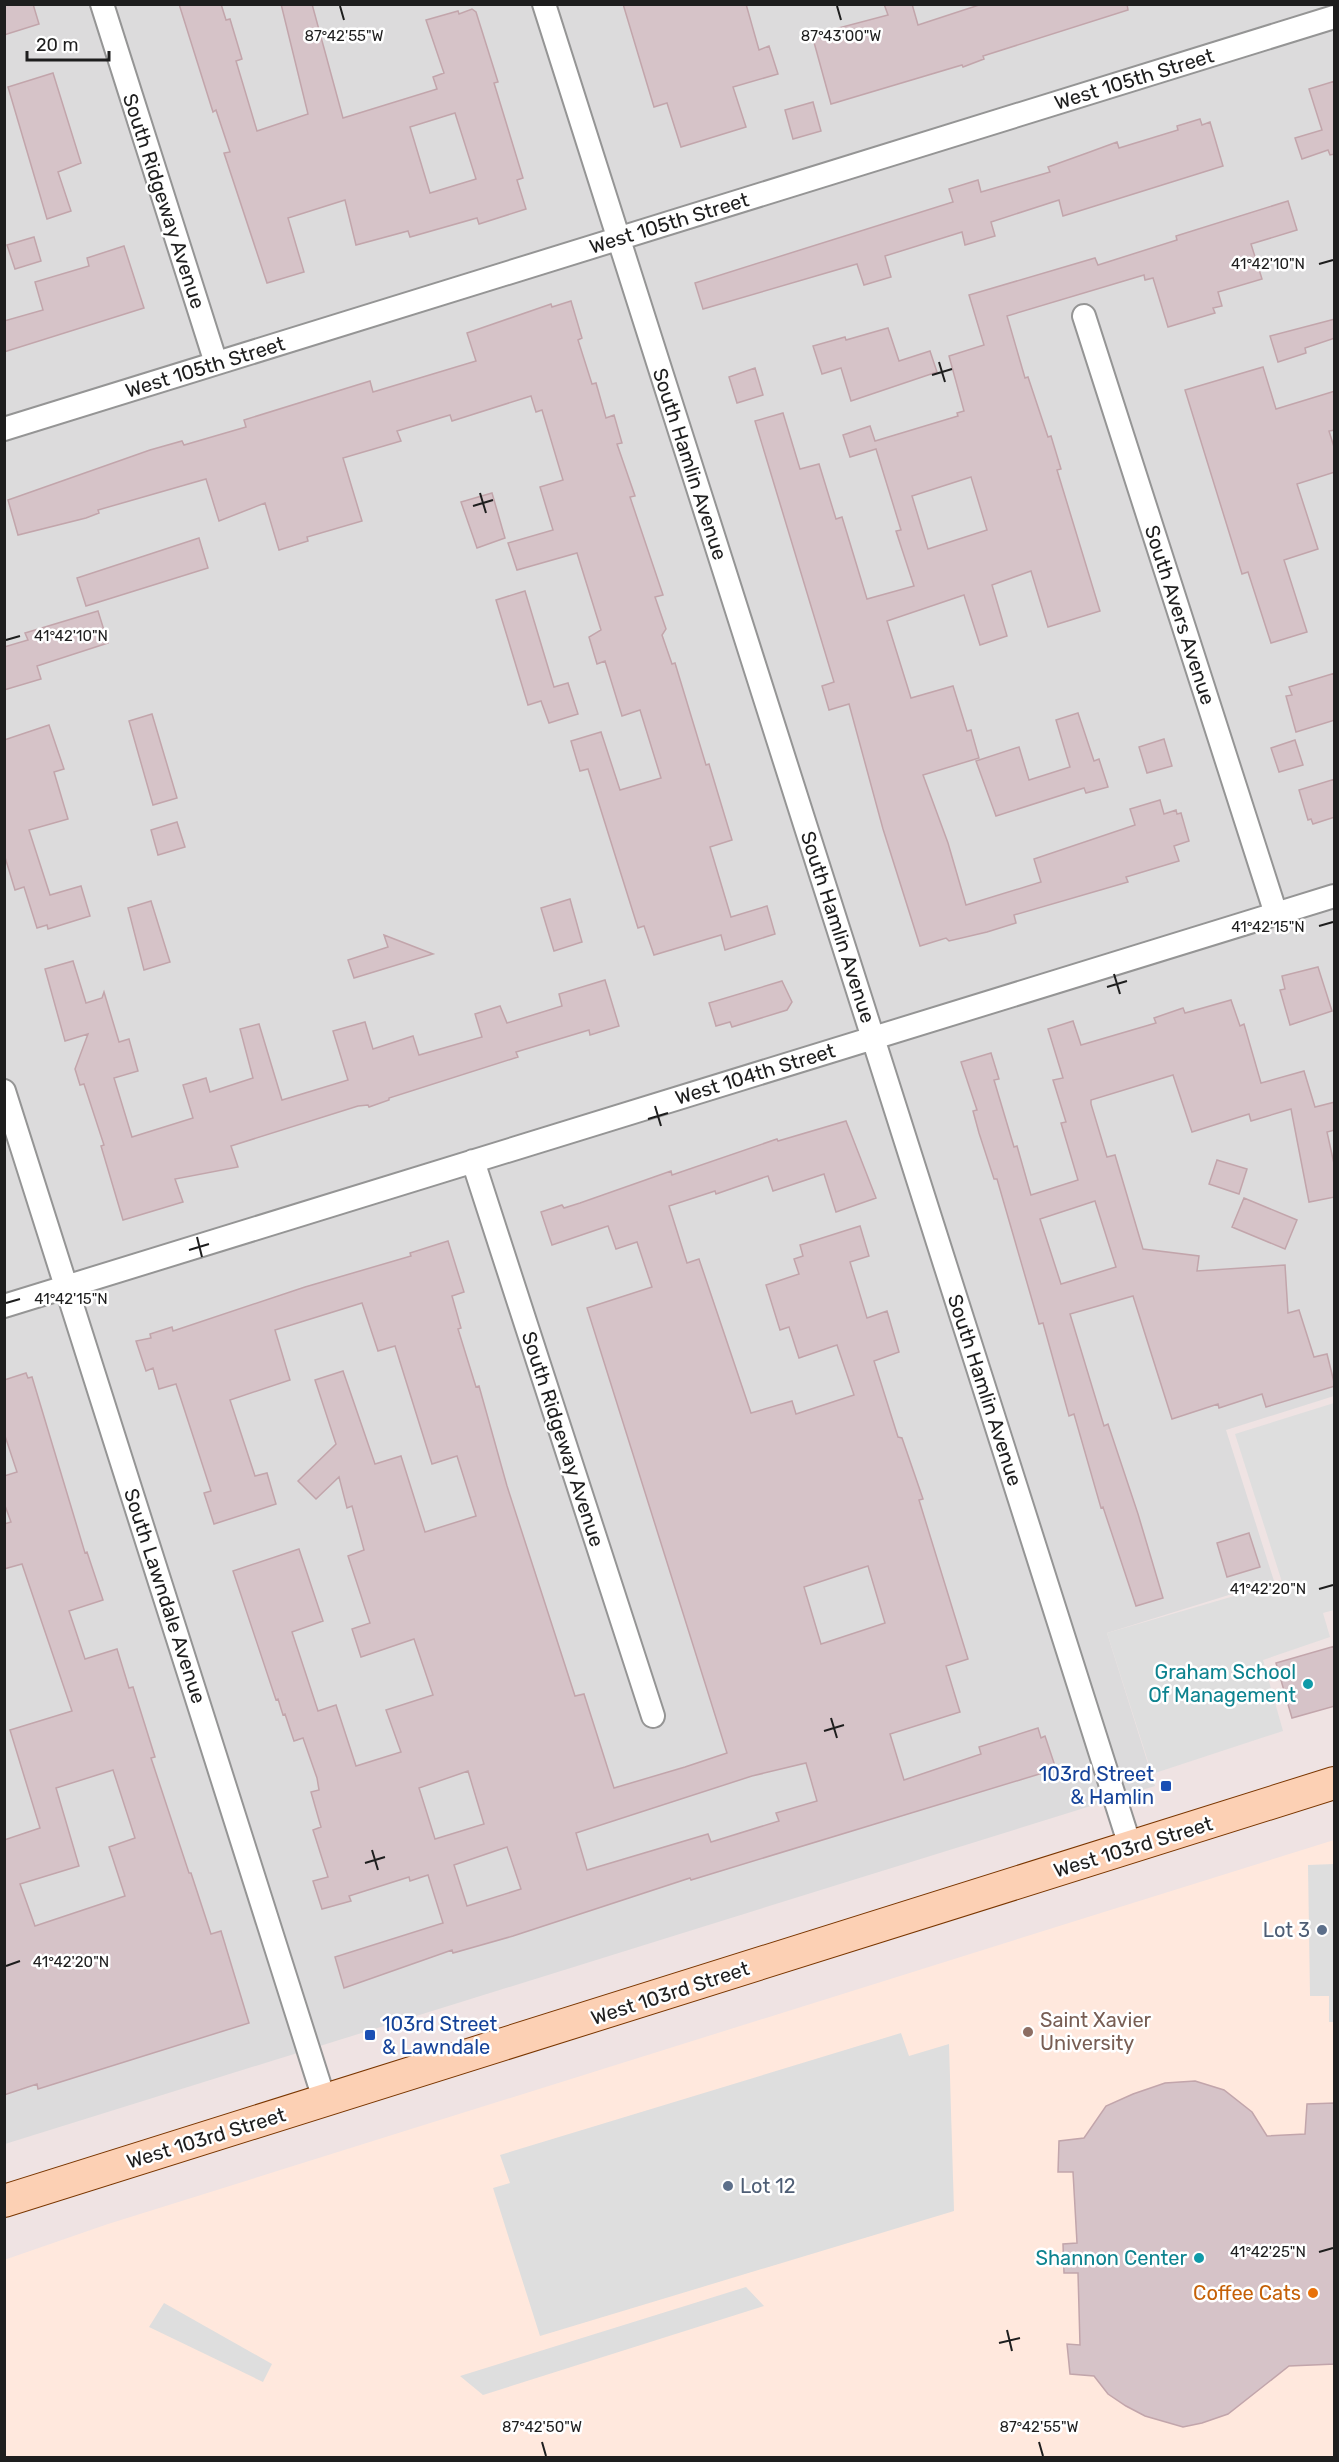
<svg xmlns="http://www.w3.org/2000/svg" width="1339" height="2462" viewBox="0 0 1339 2462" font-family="Rubik,sans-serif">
<rect width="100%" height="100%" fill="#efe3e3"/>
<path fill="#dcdbdc" d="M 5,5 L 1334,5 L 1334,1396 L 1226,1430 L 1274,1581 L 1107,1633 L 1155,1786 L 5,2144 Z"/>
<path fill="#ffe8dd" d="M 1334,1840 L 1334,2457 L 5,2457 L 4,2260 L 108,2224 Z"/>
<path fill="#dedede" d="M 1334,1403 L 1334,1610 L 1323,1613 L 1330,1637 L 1263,1660 L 1283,1731 L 1152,1774 L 1107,1633 L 1282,1582 L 1235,1434 Z
M 1334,1864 L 1334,2022 L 1329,2022 L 1329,1996 L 1310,1996 L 1308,1865 Z
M 901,2033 L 909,2056 L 949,2044 L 954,2211 L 540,2336 L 493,2188 L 510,2183 L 500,2155 Z
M 746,2287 L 764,2306 L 483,2395 L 460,2376 Z
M 164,2303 L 272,2364 L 263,2382 L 149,2327 Z"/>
<path fill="#d6c3c8" stroke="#c2a5ab" stroke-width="1.5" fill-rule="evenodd" d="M 4,4 L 33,4 L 39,24 L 4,35 Z
M 179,4 L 221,4 L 226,20 L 230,19 L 242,59 L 236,61 L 257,131 L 308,114 L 281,4 L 312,4 L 343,118 L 437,89 L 433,77 L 444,73 L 426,20 L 458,11 L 459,14 L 472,9 L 476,12 L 498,82 L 494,83 L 523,178 L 517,180 L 526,209 L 479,224 L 477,218 L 410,237 L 408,231 L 356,245 L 345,200 L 288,218 L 304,272 L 267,283 L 224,153 L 230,152 L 216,110 L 213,112 ZM 455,113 L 476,179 L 430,193 L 410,127 Z
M 623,4 L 746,4 L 759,50 L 769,46 L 778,74 L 733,87 L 746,127 L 681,147 L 667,103 L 654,107 Z
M 884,4 L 912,4 L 918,25 L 982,4 L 1127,4 L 1128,10 L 983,56 L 984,59 L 963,67 L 962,65 L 831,104 L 812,35 L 888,15 Z
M 53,73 L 81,163 L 58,172 L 71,211 L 47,219 L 8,87 Z
M 1335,81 L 1335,154 L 1330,155 L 1328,150 L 1302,159 L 1295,138 L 1322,130 L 1309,89 Z
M 813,102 L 821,131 L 793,139 L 785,110 Z
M 1200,119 L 1202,125 L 1210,122 L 1223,166 L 1063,216 L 1059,200 L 991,222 L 995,236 L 965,245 L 962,232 L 885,256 L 891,277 L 864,285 L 857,264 L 703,309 L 695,283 L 953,202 L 949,189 L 978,180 L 981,192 L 1050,172 L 1048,167 L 1087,153 L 1117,142 L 1119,148 L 1178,130 L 1177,126 Z
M 1288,201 L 1297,230 L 1251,244 L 1262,279 L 1218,292 L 1222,306 L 1213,308 L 1215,313 L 1168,327 L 1153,278 L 1145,280 L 1144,275 L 1007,316 L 1025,378 L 1028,377 L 1048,437 L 1051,436 L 1061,469 L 1057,470 L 1100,611 L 1048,627 L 1031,571 L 992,585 L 1007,636 L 980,645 L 964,595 L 887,621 L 911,698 L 953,686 L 967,731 L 971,730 L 979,758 L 923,775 L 948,843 L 966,905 L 1041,882 L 1034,859 L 1135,825 L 1130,809 L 1160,800 L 1164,814 L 1176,810 L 1177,814 L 1181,813 L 1189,841 L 1174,846 L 1179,861 L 1126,877 L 1128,882 L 1014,915 L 1016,923 L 987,932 L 949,941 L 946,938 L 920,946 L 883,829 L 849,704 L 829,710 L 822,686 L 834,682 L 755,421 L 783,413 L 800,469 L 819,464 L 836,519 L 842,517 L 867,599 L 914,586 L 896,531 L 901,530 L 876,449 L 850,457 L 843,435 L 870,426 L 875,441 L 958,416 L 957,413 L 964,411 L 949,356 L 984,345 L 969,295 L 1095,258 L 1098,265 L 1177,240 L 1176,236 ZM 971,477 L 987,530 L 928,549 L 912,496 Z
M 34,237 L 41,261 L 15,269 L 7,245 Z
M 124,246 L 144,308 L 4,352 L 4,321 L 43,310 L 35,282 L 89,266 L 87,258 Z
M 571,301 L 582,338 L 578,340 L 592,384 L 596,383 L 606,418 L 614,415 L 622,443 L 617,444 L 635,496 L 630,497 L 663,595 L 655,597 L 666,629 L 662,635 L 672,664 L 675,663 L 706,765 L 709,764 L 732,840 L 710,847 L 731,917 L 767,906 L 775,934 L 725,950 L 721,935 L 654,955 L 644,926 L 638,928 L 588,769 L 580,771 L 571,741 L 601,732 L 620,790 L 661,778 L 640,710 L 622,716 L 605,661 L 597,664 L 589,637 L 601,630 L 577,553 L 517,570 L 508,543 L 553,530 L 540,487 L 563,480 L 542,410 L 536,412 L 531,396 L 452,421 L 450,415 L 397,431 L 401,441 L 343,458 L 362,521 L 307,537 L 308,541 L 279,550 L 265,503 L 219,521 L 206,479 L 98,510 L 99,513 L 86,518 L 18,535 L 8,500 L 150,450 L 182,441 L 184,445 L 246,427 L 244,420 L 370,381 L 373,392 L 476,361 L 467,333 L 551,304 L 552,307 Z
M 1335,319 L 1335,338 L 1305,348 L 1306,353 L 1278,362 L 1270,336 Z
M 888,328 L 899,361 L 930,351 L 937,372 L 851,401 L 841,368 L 822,374 L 813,346 L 845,337 L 846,340 Z
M 1263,367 L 1276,409 L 1335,391 L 1335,430 L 1329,431 L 1335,450 L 1335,472 L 1297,484 L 1318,549 L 1284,560 L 1307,632 L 1271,643 L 1248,572 L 1242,574 L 1185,390 Z
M 755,368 L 763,395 L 737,403 L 729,377 Z
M 492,493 L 505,538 L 477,548 L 461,502 Z
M 199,538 L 208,568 L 86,606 L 77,578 Z
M 525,591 L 554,687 L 568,683 L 578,714 L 549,723 L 541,701 L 528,705 L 496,600 Z
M 98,611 L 108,643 L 37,666 L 41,679 L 4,690 L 4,647 L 28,640 L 25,633 Z
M 1335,673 L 1335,720 L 1296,732 L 1286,696 L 1292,695 L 1289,687 Z
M 1078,713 L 1094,761 L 1099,759 L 1108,787 L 1086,793 L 1084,788 L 996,816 L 976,761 L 1019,747 L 1029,780 L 1070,767 L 1056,720 Z
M 152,714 L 177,798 L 153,805 L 129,721 Z
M 49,725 L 64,769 L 54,772 L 68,819 L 29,830 L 50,895 L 81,886 L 90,916 L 48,929 L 47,925 L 37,928 L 24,887 L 15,890 L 4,854 L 4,740 Z
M 1164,739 L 1172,766 L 1147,773 L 1139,747 Z
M 1295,740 L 1303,765 L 1279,772 L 1271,748 Z
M 1335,779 L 1335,817 L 1313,824 L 1311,819 L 1308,820 L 1299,790 Z
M 177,822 L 185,847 L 158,855 L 151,830 Z
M 570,899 L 582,942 L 554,951 L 541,908 Z
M 151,901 L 170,962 L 144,970 L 128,908 Z
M 384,935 L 433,954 L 354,978 L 348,960 L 388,947 Z
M 73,961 L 86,1003 L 102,998 L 104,992 L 119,1042 L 129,1039 L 138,1071 L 114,1078 L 132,1137 L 193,1118 L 183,1085 L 206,1078 L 210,1092 L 253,1078 L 240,1029 L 259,1024 L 282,1100 L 348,1080 L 333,1031 L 365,1022 L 373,1049 L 413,1036 L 419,1055 L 482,1037 L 475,1014 L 500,1006 L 507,1023 L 562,1006 L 559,994 L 605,980 L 619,1026 L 590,1035 L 589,1030 L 516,1052 L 518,1057 L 389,1098 L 389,1100 L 369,1107 L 368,1105 L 358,1106 L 231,1146 L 238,1167 L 175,1179 L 183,1202 L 123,1220 L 101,1146 L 104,1145 L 84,1084 L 80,1085 L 75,1069 L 88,1034 L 65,1041 L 45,969 Z
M 1318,967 L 1332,1011 L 1290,1025 L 1280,990 L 1285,989 L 1282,976 Z
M 782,981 L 792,1002 L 787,1010 L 732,1027 L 730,1022 L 716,1026 L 709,1003 Z
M 1231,1000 L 1240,1026 L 1244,1024 L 1261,1083 L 1304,1071 L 1315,1107 L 1335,1102 L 1335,1130 L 1327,1132 L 1335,1168 L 1335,1197 L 1309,1202 L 1291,1109 L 1251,1121 L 1249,1114 L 1192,1132 L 1173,1075 L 1091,1100 L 1091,1104 L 1107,1157 L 1115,1155 L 1143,1249 L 1199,1256 L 1197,1271 L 1285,1265 L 1288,1313 L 1299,1310 L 1314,1357 L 1327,1354 L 1335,1386 L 1266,1407 L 1262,1394 L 1219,1408 L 1218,1404 L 1172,1419 L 1133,1296 L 1070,1314 L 1104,1426 L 1108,1424 L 1138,1514 L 1163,1598 L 1136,1606 L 1103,1507 L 1101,1508 L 1074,1414 L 1069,1416 L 1043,1323 L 1039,1324 L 997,1179 L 994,1179 L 979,1133 L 973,1111 L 977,1110 L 961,1062 L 991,1053 L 999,1079 L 994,1080 L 1014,1147 L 1017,1146 L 1031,1195 L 1078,1180 L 1061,1123 L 1066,1122 L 1053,1080 L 1063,1078 L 1048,1029 L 1073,1021 L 1081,1045 L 1156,1023 L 1154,1018 L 1183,1008 L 1185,1013 ZM 1095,1201 L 1116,1267 L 1061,1284 L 1040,1219 Z
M 846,1121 L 876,1198 L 836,1212 L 824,1174 L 773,1191 L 768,1176 L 716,1194 L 715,1191 L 669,1206 L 687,1263 L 699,1259 L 751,1413 L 792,1401 L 796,1414 L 854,1395 L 837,1345 L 799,1358 L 789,1327 L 780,1330 L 766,1285 L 799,1274 L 794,1259 L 803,1256 L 800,1245 L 860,1226 L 869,1256 L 850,1262 L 867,1318 L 887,1311 L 899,1352 L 874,1361 L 898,1437 L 902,1438 L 923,1499 L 919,1500 L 968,1659 L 946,1666 L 960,1712 L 890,1734 L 904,1780 L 981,1754 L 979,1747 L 1038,1728 L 1041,1738 L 1045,1736 L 1056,1769 L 691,1880 L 690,1878 L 513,1936 L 453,1953 L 452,1950 L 344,1988 L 335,1957 L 443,1923 L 428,1875 L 410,1881 L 409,1877 L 349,1896 L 351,1901 L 322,1909 L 313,1881 L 328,1877 L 313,1830 L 321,1827 L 311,1792 L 319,1790 L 317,1778 L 303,1738 L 294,1741 L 285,1714 L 283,1715 L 278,1699 L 276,1700 L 233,1571 L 299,1549 L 323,1621 L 292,1632 L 318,1711 L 336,1705 L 356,1766 L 401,1752 L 386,1710 L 433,1695 L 414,1639 L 361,1657 L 352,1629 L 370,1623 L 348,1556 L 364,1550 L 352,1506 L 347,1508 L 339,1477 L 316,1499 L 298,1481 L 336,1444 L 315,1380 L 343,1371 L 375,1464 L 401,1456 L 425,1532 L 476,1516 L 457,1456 L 432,1464 L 395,1346 L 378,1351 L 362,1303 L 275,1330 L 290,1380 L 230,1400 L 255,1476 L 267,1473 L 276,1504 L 214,1524 L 204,1493 L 211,1491 L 176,1384 L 159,1389 L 153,1368 L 146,1371 L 136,1341 L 151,1338 L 150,1334 L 172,1327 L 173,1331 L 305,1287 L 411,1256 L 410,1253 L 448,1241 L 464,1292 L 452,1296 L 461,1328 L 458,1329 L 476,1387 L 479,1386 L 507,1486 L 575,1696 L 584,1694 L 614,1788 L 685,1767 L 727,1753 L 587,1308 L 652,1287 L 637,1242 L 616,1249 L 608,1226 L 552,1245 L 541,1212 L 562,1205 L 564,1208 L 580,1203 L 671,1171 L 672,1175 L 777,1139 L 778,1141 ZM 868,1566 L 885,1623 L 821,1644 L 804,1587 ZM 806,1763 L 817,1801 L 776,1813 L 779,1821 L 711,1842 L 708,1834 L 587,1870 L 576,1833 L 752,1776 ZM 468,1771 L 484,1824 L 435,1839 L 419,1788 ZM 507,1847 L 521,1889 L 467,1906 L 454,1865 Z
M 1217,1160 L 1247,1169 L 1239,1194 L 1209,1184 Z
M 1244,1198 L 1297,1220 L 1285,1249 L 1232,1227 Z
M 26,1373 L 28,1378 L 32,1377 L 85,1553 L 87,1552 L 103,1600 L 69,1611 L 85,1659 L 117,1649 L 129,1688 L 133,1687 L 155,1757 L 151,1758 L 189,1873 L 191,1873 L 211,1934 L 221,1931 L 249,2023 L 38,2089 L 37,2084 L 4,2095 L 4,1840 L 40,1828 L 10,1730 L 72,1711 L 22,1564 L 4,1569 L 4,1524 L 11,1522 L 4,1503 L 4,1476 L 17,1472 L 4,1433 L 4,1380 ZM 113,1770 L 135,1838 L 109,1847 L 125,1896 L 35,1926 L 20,1884 L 79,1866 L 56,1788 Z
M 1249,1533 L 1260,1567 L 1227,1577 L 1217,1543 Z
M 1335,1646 L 1335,1706 L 1292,1718 L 1276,1663 Z
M 1195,2081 L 1224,2090 L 1252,2112 L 1267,2136 L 1305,2134 L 1307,2104 L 1335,2103 L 1335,2364 L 1289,2366 L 1228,2414 L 1202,2423 L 1183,2427 L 1145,2416 L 1126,2406 L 1108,2394 L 1094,2376 L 1070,2374 L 1067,2344 L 1080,2345 L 1078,2273 L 1064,2273 L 1063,2244 L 1077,2243 L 1073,2172 L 1058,2172 L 1059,2141 L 1084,2138 L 1106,2106 L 1133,2094 L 1165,2083 Z"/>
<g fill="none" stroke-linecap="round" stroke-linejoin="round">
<defs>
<path id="street" d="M 102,4 L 216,363
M 544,4 L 1131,1849
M 1084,316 L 1276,914
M 4,429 L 1334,17
M 4,1091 L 325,2102
M 473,1161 L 653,1716
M 4,1306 L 1334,896"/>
<path id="secondary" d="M 4,2201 L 1334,1783"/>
</defs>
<use href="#street" stroke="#959595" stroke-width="26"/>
<use href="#secondary" stroke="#7a3600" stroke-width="34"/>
<use href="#street" stroke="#fff" stroke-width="22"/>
<use href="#secondary" stroke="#fcd0b4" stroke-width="32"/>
</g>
<path fill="none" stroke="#1e1e1e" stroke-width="2" d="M 340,6 L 344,20M 837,6 L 841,20M 1319,264 L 1333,260M 939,362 L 945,382M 932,375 L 952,369M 480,493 L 486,513M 473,506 L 493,500M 6,640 L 20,636M 1319,926 L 1333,922M 1114,974 L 1120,994M 1107,987 L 1127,981M 655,1106 L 661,1126M 648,1119 L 668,1113M 197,1237 L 202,1257M 189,1250 L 209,1244M 6,1303 L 20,1299M 1319,1589 L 1333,1585M 831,1718 L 837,1738M 824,1731 L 844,1725M 372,1850 L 378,1870M 365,1863 L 385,1857M 6,1966 L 20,1961M 1319,2252 L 1333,2248M 1007,2330 L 1012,2351M 999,2343 L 1020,2338M 542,2442 L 546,2456M 1039,2442 L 1043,2456"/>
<g fill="#0f9aa8" stroke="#fff" stroke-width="2">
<circle cx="1308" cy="1684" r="6"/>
<circle cx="1199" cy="2258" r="6"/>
</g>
<g fill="#1a4fb4" stroke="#fff" stroke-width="2">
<rect x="1160" y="1780" width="12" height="12" rx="3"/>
<rect x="364" y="2029" width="12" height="12" rx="3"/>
</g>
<g fill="#5c6f8a" stroke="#fff" stroke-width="2">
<circle cx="1322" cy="1930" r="6"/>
<circle cx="728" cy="2186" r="6"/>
</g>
<circle fill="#8d6e63" stroke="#fff" stroke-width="2" cx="1028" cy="2032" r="6"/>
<circle fill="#e8710a" stroke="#fff" stroke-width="2" cx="1313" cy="2293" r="6"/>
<g text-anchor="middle" stroke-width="5" stroke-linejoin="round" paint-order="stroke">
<g font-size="20" fill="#1e1e1e" stroke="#fff">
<text transform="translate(1134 79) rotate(-17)" y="7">West 105th Street</text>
<text transform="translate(164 201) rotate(72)" y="7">South Ridgeway Avenue</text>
<text transform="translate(669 223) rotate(-17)" y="7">West 105th Street</text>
<text transform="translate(205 367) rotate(-17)" y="7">West 105th Street</text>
<text transform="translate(690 464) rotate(72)" y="7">South Hamlin Avenue</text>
<text transform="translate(1180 615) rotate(72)" y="7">South Avers Avenue</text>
<text transform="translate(838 927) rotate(72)" y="7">South Hamlin Avenue</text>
<text transform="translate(755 1074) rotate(-17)" y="7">West 104th Street</text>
<text transform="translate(985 1390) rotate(72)" y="7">South Hamlin Avenue</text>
<text transform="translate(563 1439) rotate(72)" y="7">South Ridgeway Avenue</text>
<text transform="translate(165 1596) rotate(72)" y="7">South Lawndale Avenue</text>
<text transform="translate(1133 1847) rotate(-17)" y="7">West 103rd Street</text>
<text transform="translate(670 1993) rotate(-18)" y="7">West 103rd Street</text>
<text transform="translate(206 2138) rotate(-17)" y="7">West 103rd Street</text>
</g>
<g font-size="20" fill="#0d838f" stroke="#fff" text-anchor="end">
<text x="1296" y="1679">Graham School<tspan x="1296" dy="23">Of Management</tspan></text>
<text x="1187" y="2265">Shannon Center</text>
</g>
<g font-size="20" fill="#164399" stroke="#fff" text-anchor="end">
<text x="1154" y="1781">103rd Street<tspan x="1154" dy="23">&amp; Hamlin</tspan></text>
<text x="382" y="2031" text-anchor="start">103rd Street<tspan x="382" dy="23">&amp; Lawndale</tspan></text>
</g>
<g font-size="20" fill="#4e5e75" stroke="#fff" text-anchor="end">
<text x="1310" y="1937">Lot 3</text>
<text x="740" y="2193" text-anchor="start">Lot 12</text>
</g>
<g font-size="20" fill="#785e54" stroke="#fff" text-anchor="start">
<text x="1040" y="2027">Saint Xavier<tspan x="1040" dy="23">University</tspan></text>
</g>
<g font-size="20" fill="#c56008" stroke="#fff" text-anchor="end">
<text x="1301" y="2300">Coffee Cats</text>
</g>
</g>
<g font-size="15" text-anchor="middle" fill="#1e1e1e" stroke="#fff" stroke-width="5" stroke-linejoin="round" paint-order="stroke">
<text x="344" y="41">87°42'55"W</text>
<text x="841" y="41">87°43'00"W</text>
<text x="1268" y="269">41°42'10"N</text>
<text x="71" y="641">41°42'10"N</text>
<text x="1268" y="932">41°42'15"N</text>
<text x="71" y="1304">41°42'15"N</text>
<text x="1268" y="1594">41°42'20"N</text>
<text x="71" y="1967">41°42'20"N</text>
<text x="1268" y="2257">41°42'25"N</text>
<text x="542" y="2432">87°42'50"W</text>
<text x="1039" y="2432">87°42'55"W</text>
</g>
<rect width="1339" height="2462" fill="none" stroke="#1e1e1e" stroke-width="12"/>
<path d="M27 51v9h82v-9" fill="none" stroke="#1e1e1e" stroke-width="3"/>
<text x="36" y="51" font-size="18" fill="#1e1e1e" stroke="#ffffff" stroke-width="4.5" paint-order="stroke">20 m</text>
</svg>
